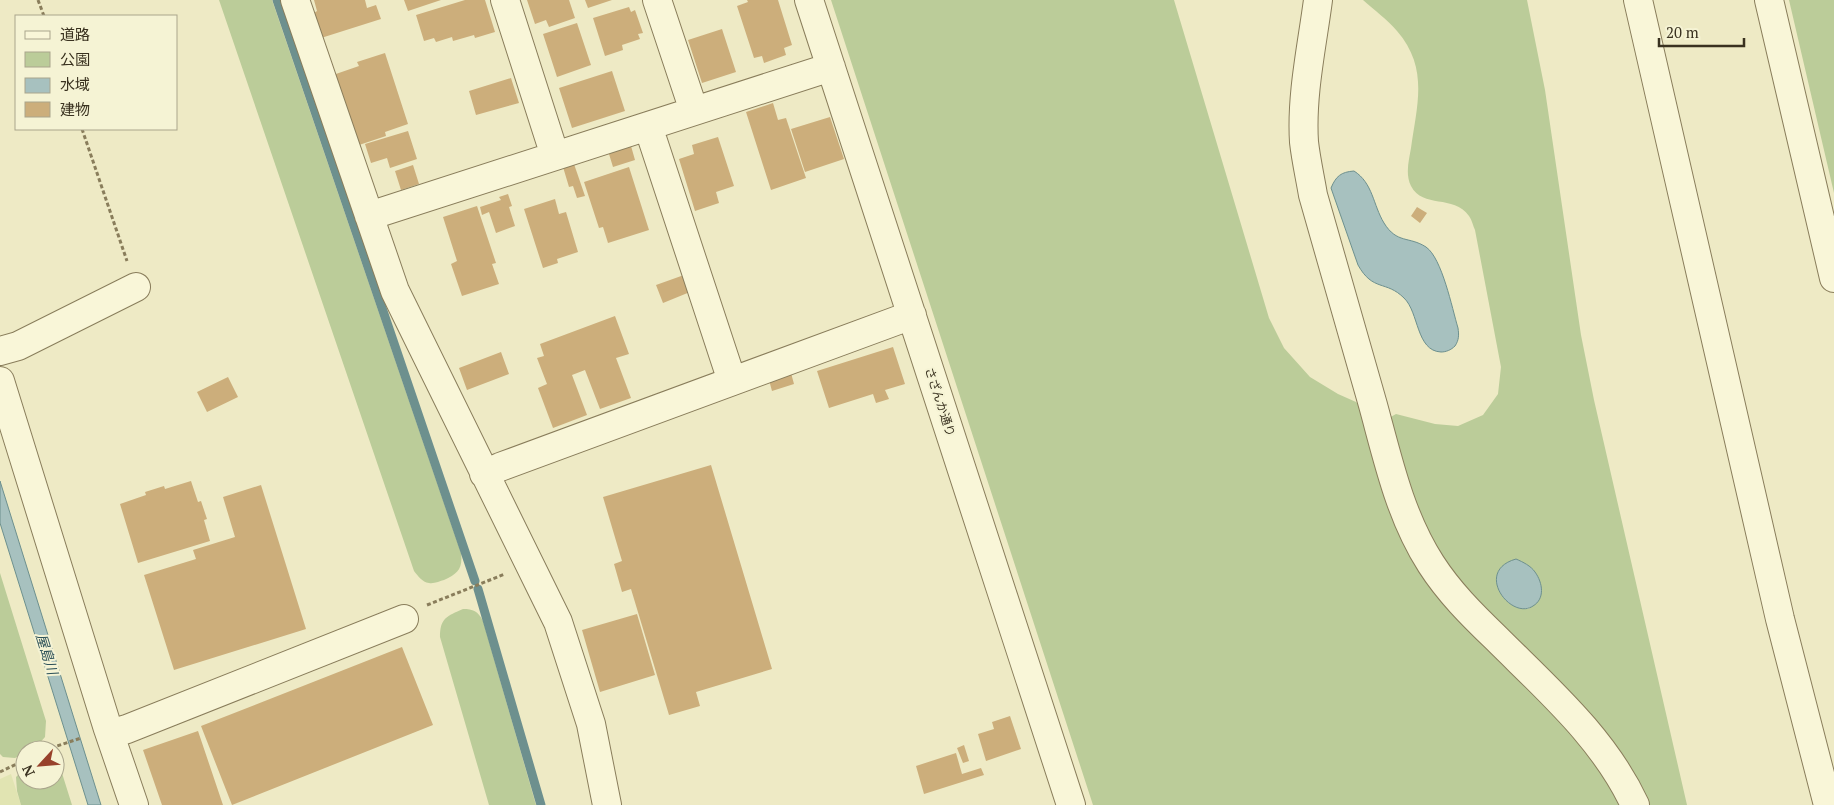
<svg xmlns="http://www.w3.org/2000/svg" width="1834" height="805" viewBox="0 0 1834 805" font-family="'PT Serif','Noto Sans JP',serif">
<rect width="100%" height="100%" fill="#eeeac5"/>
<path fill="#e1e4b2" d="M 11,774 L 21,805 L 0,805 L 0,779 Z"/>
<path fill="#bc9" fill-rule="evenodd" d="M 219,0 L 272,0 L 461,553 C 463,568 458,574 444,580 C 440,581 434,584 429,583 C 422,582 418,576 414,571 Z
M 831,0 L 1174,0 L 1269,318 L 1284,348 L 1310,377 L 1338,394 L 1356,402 L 1363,409 L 1388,490 L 1558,712 L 1626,805 L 1093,805 Z
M 1363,0 L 1527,0 L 1545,90 L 1581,335 L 1594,400 L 1687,805 L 1644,805 L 1472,602 L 1424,536 L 1387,419 L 1396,414 L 1435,424 L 1458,426 L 1483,415 L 1498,394 L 1501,367 L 1475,230 C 1473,226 1472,220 1469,216 C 1453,194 1423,209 1411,186 C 1405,174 1409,160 1411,148 C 1417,105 1429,68 1397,31 C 1388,20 1374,10 1363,0 ZM 1526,564 L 1535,572 L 1540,582 L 1529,609 C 1514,609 1508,603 1500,592 Z
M 1789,0 L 1834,0 L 1834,193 Z
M 0,573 L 46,721 L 45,737 C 39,744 34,750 25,750 L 25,753 L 15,758 L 3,757 L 0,754 Z
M 463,609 C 473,609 478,611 483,621 L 536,805 L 489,805 L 440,637 C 440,618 447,616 463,609 Z
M 55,763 L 61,770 L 72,805 L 21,805 L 17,791 L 16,777 L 25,768 L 25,780 L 55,780 Z"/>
<path fill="#a7c1bf" stroke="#6d908e" d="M 1354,171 C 1373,183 1373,205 1384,223 C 1397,244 1409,236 1426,247 C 1442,258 1452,308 1458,328 C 1459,335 1459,340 1455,346 C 1451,350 1446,352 1441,352 C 1416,351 1419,312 1404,298 C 1386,280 1373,292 1358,265 L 1331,188 C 1336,176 1341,172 1354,171 Z
M 0,481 L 101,805 L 88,805 L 0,523 Z
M 1516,559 C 1523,562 1531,566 1535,572 C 1543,583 1545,599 1533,606 C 1511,621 1473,571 1516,559 Z"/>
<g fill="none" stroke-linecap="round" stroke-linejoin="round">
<path stroke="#6d908e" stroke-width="9" d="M 277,0 L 475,581
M 478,589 L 541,805"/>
</g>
<path fill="#ccae7b" d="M 314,0 L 365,0 L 367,8 L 376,5 L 381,19 L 321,38 L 314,13 L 317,11 Z
M 404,0 L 441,0 L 408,11 Z
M 465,0 L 485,0 L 495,32 L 475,38 L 474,35 L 453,41 L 452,37 L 436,42 L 434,38 L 424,41 L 416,15 Z
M 527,0 L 569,0 L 575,18 L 549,27 L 546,20 L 535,24 Z
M 585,0 L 612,0 L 588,8 Z
M 747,0 L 778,0 L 792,45 L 784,48 L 786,55 L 764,63 L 762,56 L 754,58 L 737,6 L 748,2 Z
M 629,7 L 631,12 L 635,10 L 643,33 L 638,34 L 640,39 L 622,45 L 623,50 L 605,56 L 593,18 Z
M 577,23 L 591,65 L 557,77 L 543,34 Z
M 722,29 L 736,72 L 702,83 L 688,40 Z
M 385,53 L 408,124 L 385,132 L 386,136 L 356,146 L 333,75 L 359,66 L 357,62 Z
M 612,71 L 625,111 L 572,128 L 559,88 Z
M 511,78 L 519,103 L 476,115 L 469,91 Z
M 773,103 L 778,120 L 786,118 L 806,178 L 771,190 L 746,112 Z
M 830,117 L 844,159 L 805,172 L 791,129 Z
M 408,131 L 417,159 L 390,168 L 387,158 L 371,163 L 365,144 Z
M 718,137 L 734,186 L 716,192 L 719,203 L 695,211 L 679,159 L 694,154 L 692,145 Z
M 631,146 L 635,160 L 613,167 L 609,154 Z
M 574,164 L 585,196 L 577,198 L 573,186 L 569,187 L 563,167 Z
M 413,165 L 419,184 L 401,190 L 395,171 Z
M 629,167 L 649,230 L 608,243 L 603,227 L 599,228 L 584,182 Z
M 508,194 L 512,206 L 509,207 L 515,226 L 496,233 L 489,212 L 482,215 L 480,207 L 501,200 L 499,197 Z
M 555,199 L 559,214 L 566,212 L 578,252 L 557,259 L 558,263 L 543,268 L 524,209 Z
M 477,206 L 496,263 L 492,264 L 499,284 L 462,296 L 451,264 L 457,261 L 443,217 Z
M 1417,207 L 1427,213 L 1420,223 L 1411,216 Z
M 684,275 L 690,292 L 663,303 L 656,285 Z
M 615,316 L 629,354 L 616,358 L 631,398 L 600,409 L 585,370 L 572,375 L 587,415 L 553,428 L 538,388 L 547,384 L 537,358 L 544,356 L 540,344 Z
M 893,347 L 905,384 L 885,390 L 889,399 L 876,403 L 873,394 L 829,408 L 817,371 Z
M 501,352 L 509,374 L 467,390 L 459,368 Z
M 791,373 L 794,384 L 772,391 L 769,380 Z
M 228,377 L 238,397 L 207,412 L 197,392 Z
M 711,465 L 772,669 L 696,692 L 700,706 L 669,715 L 631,589 L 622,592 L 614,564 L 622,561 L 603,497 Z
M 191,481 L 198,502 L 201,501 L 207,519 L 204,520 L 210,541 L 138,563 L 120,504 L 146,495 L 145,492 L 164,486 L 165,489 Z
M 261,485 L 306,629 L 174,670 L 144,575 L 196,559 L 193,550 L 235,537 L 223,497 Z
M 637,614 L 655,675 L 600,692 L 582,630 Z
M 402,647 L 433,725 L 232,805 L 201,726 Z
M 1010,716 L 1021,749 L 986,761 L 978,734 L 994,729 L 992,722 Z
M 198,731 L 223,805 L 162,805 L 143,750 Z
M 964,745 L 969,761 L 963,763 L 957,748 Z
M 956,753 L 962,774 L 981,768 L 984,775 L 924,794 L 916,766 Z"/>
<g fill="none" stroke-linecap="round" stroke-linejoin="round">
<defs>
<path id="minor" d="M 295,0 L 395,291 L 558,622 L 591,724 L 607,805
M 505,0 L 555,156
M 657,0 L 694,111
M 809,0 L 1071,805
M 1318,0 C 1312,46 1301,95 1304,142 C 1306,160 1310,177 1313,195 C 1333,265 1353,335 1373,405 C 1388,460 1400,516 1431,564 C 1449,592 1472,615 1496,638 C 1547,689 1604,738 1635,805
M 1638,0 L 1780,619 L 1828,805
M 1769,0 L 1834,278
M 648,126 L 732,381
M 369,216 L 831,67
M 0,351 L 18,346 L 136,287
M 0,381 L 108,729 L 134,805
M 484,474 L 500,467 L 912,315
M 110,734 L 127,729 L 404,619"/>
</defs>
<use href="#minor" stroke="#897d5b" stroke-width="30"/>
<path stroke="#897d5b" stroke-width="3" stroke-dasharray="4 2.5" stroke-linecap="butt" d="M 38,0 L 44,16
M 82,129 L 127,261
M 427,605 L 505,574
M 45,750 L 81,738
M 0,772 L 25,760"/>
<use href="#minor" stroke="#f9f6d8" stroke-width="28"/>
</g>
<g text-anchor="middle" stroke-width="4" stroke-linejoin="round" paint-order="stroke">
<g font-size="12" fill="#39311f" stroke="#f5f3d4">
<text transform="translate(940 402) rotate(72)" y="4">さざんか通り</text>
</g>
<g font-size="14" font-style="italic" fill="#2e5259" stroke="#f5f3d4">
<text transform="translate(47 654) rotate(73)" y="5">屋島川</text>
</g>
</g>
<rect x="15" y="15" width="162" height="115" fill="#f5f3d4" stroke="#aaa58c"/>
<rect x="25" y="31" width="25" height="8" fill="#f9f6d8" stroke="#aaa58c"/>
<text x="60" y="40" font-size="15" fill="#39311f">道路</text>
<rect x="25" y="52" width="25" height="15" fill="#bbcc99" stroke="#aaa58c"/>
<text x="60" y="65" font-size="15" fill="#39311f">公園</text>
<rect x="25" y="78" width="25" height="15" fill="#a7c1bf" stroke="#aaa58c"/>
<text x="60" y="90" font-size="15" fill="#39311f">水域</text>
<rect x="25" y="102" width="25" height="15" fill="#ccae7b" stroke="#aaa58c"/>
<text x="60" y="115" font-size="15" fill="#39311f">建物</text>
<g transform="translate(40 765) rotate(244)"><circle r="24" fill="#f5f3d4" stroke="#aaa58c"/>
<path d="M0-4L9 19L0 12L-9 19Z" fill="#97412b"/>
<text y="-8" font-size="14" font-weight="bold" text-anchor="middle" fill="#39311f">N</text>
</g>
<path d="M1659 38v8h85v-8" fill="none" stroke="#39311f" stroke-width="2.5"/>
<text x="1666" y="38" font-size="15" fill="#39311f" stroke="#f5f3d4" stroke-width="4" paint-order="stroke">20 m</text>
</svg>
